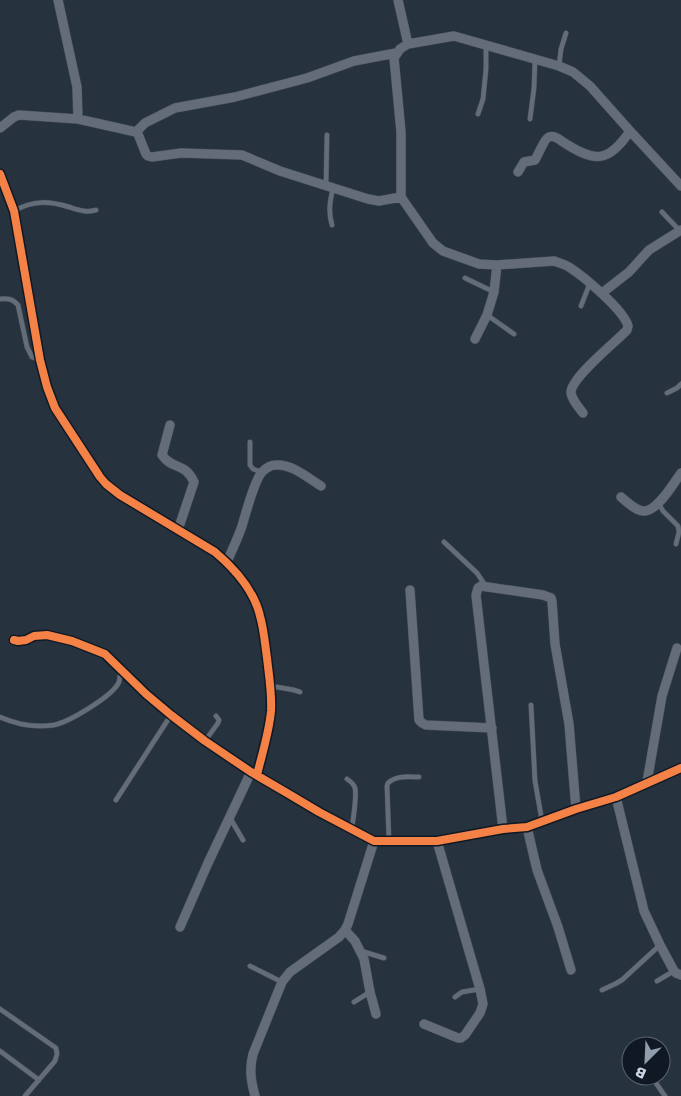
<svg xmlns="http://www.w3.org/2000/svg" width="681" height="1096" viewBox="0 0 681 1096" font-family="Rubik,sans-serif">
<rect width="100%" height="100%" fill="#27323f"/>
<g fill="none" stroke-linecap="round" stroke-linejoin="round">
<defs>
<path id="service" d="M 559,66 L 561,49 L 566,33
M 478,114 L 483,99 L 486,69 L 486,45
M 530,119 L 534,88 L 535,60
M 326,185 L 327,135
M 14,211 C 33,200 49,201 69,207 C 79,210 87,213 96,210
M 662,212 L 680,231
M 332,225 C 328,212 330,201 333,188
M 465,278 L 494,292
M 0,299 C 8,298 13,299 18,305 L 27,347 L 32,357 L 39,360
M 581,306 L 590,283
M 487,315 L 514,334
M 667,393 L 677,388 L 681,384
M 250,442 L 250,465 L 253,469 L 261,472
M 659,504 L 663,511 L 678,526 L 679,532 L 676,544
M 444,542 L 477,573 L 485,585
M 271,686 L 294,690 L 300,692
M 531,705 L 535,781 L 542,821
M 0,717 C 16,724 36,728 54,725 C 69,722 113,696 119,682 C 120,678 120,673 121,670
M 205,741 L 218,723 L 219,720 L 216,716
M 347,779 C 350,781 354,784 355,788 C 357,798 353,818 352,828
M 116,800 L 171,715
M 230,818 L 243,840
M 389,841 L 387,786 L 388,783 C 397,775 408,777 419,777
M 361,951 L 384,958
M 250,966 L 282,982
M 657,981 L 674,971
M 602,990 L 615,984 L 622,980 L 660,945
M 455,997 L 462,992 L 480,989
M 354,1002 L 370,992
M 0,1009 L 56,1048 L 57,1054 L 55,1061 L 25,1096
M 0,1051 L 39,1080
M 651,1076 L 665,1096"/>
<path id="minor" d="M 58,0 L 77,87 L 78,119
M 398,0 L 408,44 L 400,49 L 394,58 L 401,132 L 401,197 L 433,243 L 443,251 L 479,264 L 497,265 L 554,261 C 559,263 564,264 569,267 C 583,276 624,310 628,326 L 627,330 C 616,342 570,378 571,393 C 572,400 579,408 583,413
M 408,44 L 454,36 L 559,66 L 573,72 L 590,86 L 630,131 L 681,186
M 0,128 L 14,117 L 19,115 L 78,119 L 136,132 L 138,134 L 146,154 L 148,156 L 152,157 L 181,153 L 242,155 L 280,171 L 368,199 L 379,201 L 401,197
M 136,132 L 145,123 L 175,108 L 235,97 L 307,78 L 354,61 L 396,53
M 518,172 L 524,162 L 535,160 C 538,155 545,138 549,137 C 554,135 559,139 563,142 C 594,162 608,164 630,131
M 0,174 L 14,211 L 40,360 L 47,387 L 55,408 L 100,477 L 106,484 L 120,495 L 215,552 C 235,569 254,590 260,616 C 264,630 265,644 267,658 C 269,676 272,693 271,711 C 269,733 262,754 257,775
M 602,293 L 629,272 L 649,250 L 681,230
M 475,339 L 487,315 L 494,292 L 497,265
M 170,425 L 162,455 C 172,470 185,462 194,482 L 178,530
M 621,497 C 627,502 637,512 645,511 C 658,510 674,483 681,473
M 227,562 C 232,550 238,538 242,526 C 246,513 254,481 262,472 C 266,468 271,465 276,465 C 292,464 308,478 321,486
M 410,590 L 419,720 L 422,723 L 426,725 L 492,728
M 14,640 L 18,641 L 26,640 L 34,636 L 47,635 L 72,641 L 105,654 L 146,694 L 171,715 L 205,741 L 251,772 L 287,793 L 319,812 L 374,841 L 437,841 L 503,829 L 527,827 L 576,809 L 616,797 L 681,768
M 647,782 L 662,696 L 677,648
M 616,797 L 644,911 L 660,945 L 674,971 L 676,973 L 681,975
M 527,827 L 537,870 L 558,927 L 571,970
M 503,829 L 476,595 L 478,588 L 481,586 L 543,595 L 551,598 L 552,601 L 555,644 L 569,724 L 576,809
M 180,927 L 208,863 L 251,772
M 345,930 L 355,941 L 364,959 L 370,992 L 376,1014
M 424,1024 L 458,1038 L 461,1038 L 465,1035 L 480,1013 L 483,1004 L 480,989 L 437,841
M 255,1096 C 251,1081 249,1069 253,1054 L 282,982 L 290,972 L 339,937 L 345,930 L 348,924 L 374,841"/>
</defs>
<use href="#service" stroke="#464f5b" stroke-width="5.5"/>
<use href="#minor" stroke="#464f5b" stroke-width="10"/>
<use href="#service" stroke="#646d77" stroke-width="4.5"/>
<use href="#minor" stroke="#646d77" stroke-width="9"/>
<defs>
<path id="cycleway" d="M 0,174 L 14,211 L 40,360 L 47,387 L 55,408 L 100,477 L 106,484 L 120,495 L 215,552 C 235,569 254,590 260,616 C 264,630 265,644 267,658 C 269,676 272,693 271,711 C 269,733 262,754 257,775
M 14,640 L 18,641 L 26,640 L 34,636 L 47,635 L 72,641 L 105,654 L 146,694 L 171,715 L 205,741 L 251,772 L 287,793 L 319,812 L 374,841 L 437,841 L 503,829 L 527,827 L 576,809 L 616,797 L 681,768"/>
</defs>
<use href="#cycleway" stroke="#101823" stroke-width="11"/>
<use href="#cycleway" stroke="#f48246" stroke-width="8"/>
</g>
<g transform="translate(646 1061) rotate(204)"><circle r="24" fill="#101823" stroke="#5a6471"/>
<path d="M0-4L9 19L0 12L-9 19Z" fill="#919dac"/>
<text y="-8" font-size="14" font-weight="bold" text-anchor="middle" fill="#cad6e6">B</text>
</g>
</svg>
